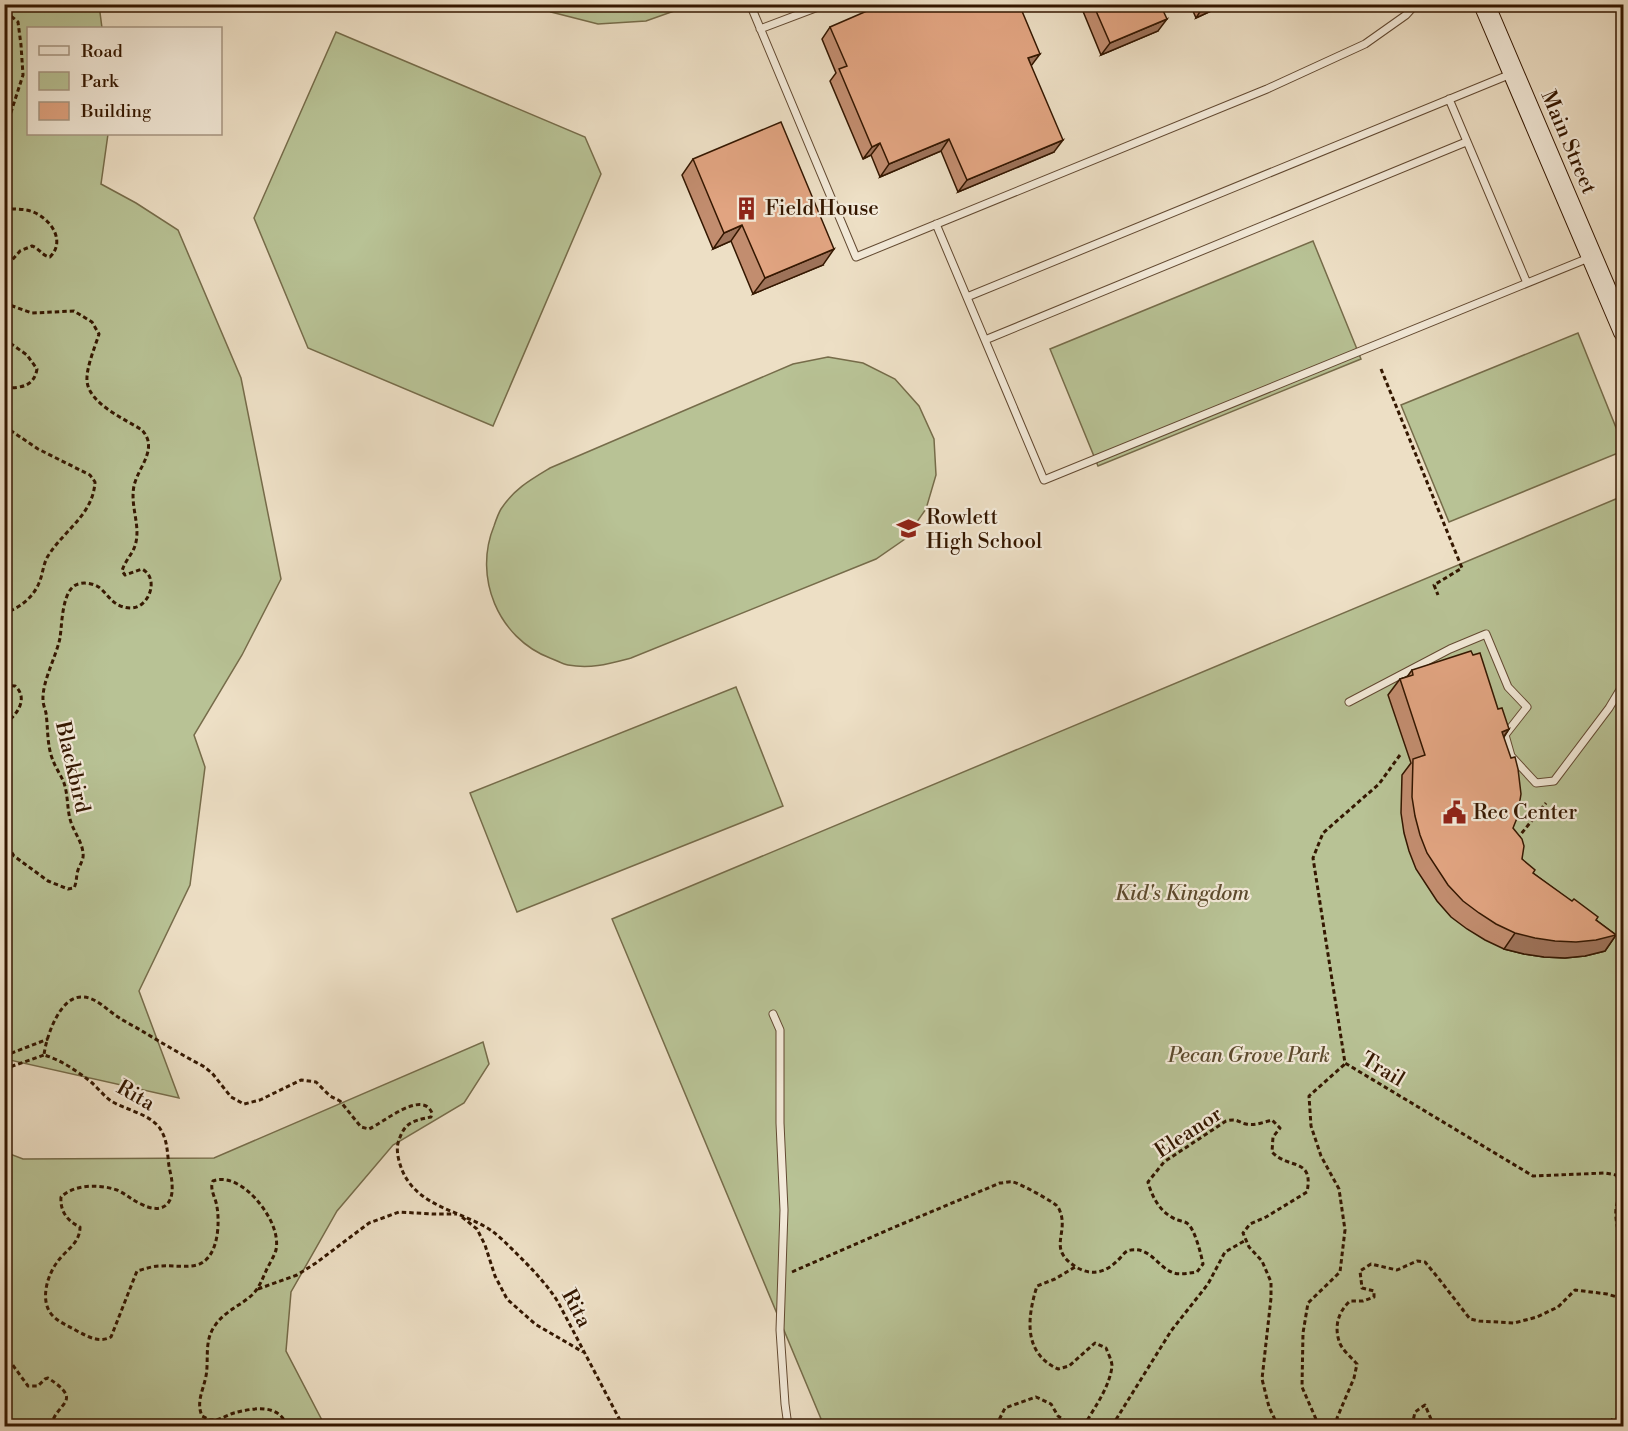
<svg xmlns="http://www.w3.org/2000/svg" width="1628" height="1431" viewBox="0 0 1628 1431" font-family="'Libre Bodoni',serif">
<rect width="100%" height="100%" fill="#eddfc5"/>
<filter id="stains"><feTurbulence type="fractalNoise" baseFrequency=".00333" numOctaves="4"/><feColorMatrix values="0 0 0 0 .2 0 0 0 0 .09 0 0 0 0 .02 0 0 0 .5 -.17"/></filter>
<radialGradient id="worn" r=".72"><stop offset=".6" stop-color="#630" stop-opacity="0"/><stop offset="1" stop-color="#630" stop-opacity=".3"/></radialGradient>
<path fill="#b8c295" stroke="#766c4a" stroke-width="1.5" d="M 5,4 L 99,5 L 102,28 L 28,28 L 28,134 L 108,134 L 101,184 L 136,203 L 178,230 L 241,378 L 281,579 L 242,655 L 194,735 L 205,767 L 190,885 L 139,991 L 179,1098 L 5,1059 Z
M 539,5 L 691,5 L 646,21 L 598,24 L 551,12 Z
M 336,32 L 585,137 L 601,174 L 493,426 L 308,348 L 254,218 Z
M 1313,241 L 1361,359 L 1098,466 L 1050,349 Z
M 1578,333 L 1623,445 L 1623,451 L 1449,522 L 1401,405 Z
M 828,357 L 863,363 L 895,379 L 919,406 L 934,439 L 936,475 L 926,509 L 905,539 L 876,559 L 631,658 C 608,664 591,669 568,665 C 562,664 556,660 550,658 C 498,638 473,577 494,526 C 496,520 498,514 501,509 C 514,489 530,480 550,468 L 793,364 Z
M 1623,496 L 1623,1426 L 824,1426 L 612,919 Z
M 736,687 L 783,806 L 517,912 L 470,793 Z
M 483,1042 L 489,1064 L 464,1103 L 393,1145 L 337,1211 L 291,1292 L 286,1351 L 325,1426 L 5,1426 L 5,1152 L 23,1159 L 214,1158 Z"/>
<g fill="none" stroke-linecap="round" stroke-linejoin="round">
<defs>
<path id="lane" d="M 750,4 L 856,257 L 1267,89 L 1365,44 L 1406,15 L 1416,4
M 760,29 L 826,4
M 1449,99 L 1527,283
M 936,224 L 1044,480 L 1591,257
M 1609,296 L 1624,290
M 967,297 L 1511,74
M 985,340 L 1466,142
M 1349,702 L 1450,649 L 1486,634 L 1508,687 L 1527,707 L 1505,735 L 1511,756 L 1536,783 L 1554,781 L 1609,708 L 1624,683
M 773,1014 L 780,1030 L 780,1123 L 784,1210 L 780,1330 L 785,1404 L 788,1426"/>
<path id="secondary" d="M 1484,4 L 1624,332"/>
</defs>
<use href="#lane" stroke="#624931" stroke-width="9"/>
<use href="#secondary" stroke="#341700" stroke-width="22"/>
<path stroke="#341700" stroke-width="3" stroke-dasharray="4.5 3" stroke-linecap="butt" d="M 4,15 L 11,16 L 18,22 L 21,45 L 23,75 L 4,134
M 4,208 C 14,210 24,208 33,212 C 51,219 66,241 50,257 C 42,256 39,248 32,246 L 20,251 L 4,269
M 4,303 L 32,313 L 74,311 L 92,322 L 99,334 C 95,347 86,368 87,381 C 89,404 125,419 142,430 C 159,449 138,467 134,486 C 130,505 140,524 136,542 C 134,553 125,560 122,571 L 125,575 L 142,569 C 160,578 149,609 130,608 C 114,607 110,597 100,588 C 94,583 81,581 74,586 C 62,595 62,624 60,638 C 56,657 42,682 43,700 C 43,704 45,709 46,713 C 48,728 47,744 52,758 C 55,767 61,775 64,783 C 68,795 67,807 70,819 C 73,831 82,841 83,853 C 84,860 80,864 78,870 C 76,876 77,882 74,888 L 68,889 L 48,881 L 14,856 L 4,840
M 4,339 L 27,355 L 37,369 C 34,387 20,388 4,388
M 1381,369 L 1462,568 L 1434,585 L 1438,595
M 4,426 L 38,449 L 90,475 L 95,482 C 93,515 64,530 48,556 C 43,564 43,574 39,583 C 34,596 19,610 4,612
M 4,685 L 15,686 C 29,698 17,716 4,724
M 1400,755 L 1379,784 L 1323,833 L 1313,858 L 1345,1063 L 1533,1176 L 1605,1173 L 1616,1175 C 1624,1191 1618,1194 1616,1209 C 1615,1221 1619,1237 1624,1249
M 1517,839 L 1546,803
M 4,1056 L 48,1039
M 4,1069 L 44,1055
M 462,1217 L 477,1229 L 485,1245 L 495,1276 L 507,1299 L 535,1324 L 583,1352
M 792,1272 L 890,1229 L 1000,1183 C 1004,1183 1009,1181 1013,1182 C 1019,1183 1054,1202 1057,1206 C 1059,1208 1060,1211 1061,1214 C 1067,1236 1048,1249 1076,1267 C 1091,1276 1105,1273 1117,1261 C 1121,1258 1125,1250 1131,1250 C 1151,1247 1158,1268 1174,1273 C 1181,1275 1189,1273 1197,1272 L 1203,1264 C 1201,1254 1195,1230 1188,1224 C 1185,1221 1179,1221 1175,1219 C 1160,1212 1152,1197 1148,1182 L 1164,1162 L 1226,1121 C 1238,1118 1237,1122 1246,1124 C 1255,1126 1264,1122 1272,1120 L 1280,1128 L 1273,1137 L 1272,1152 C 1289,1170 1314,1157 1307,1192 L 1266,1217 L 1250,1224 L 1243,1233 L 1249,1247 L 1262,1261 L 1271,1282 L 1271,1298 L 1262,1379 L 1269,1407 L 1278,1426
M 258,1289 L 297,1275 L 316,1263 L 369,1223 L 399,1212 L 432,1214 L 457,1214
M 4,1353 L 28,1386 L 38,1386 L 45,1379 L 48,1378 C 85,1402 56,1402 51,1426
M 287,1426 C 279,1403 253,1408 234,1413 C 227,1415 219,1421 211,1420 C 209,1420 204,1417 202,1416 C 196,1402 203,1391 206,1376 C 209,1360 204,1342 214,1327 C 223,1312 240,1306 252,1295 C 259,1288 262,1280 266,1271 C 269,1264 274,1257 276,1250 C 280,1230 264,1206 250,1193 C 240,1184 226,1176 213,1181 C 209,1189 216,1198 217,1207 C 220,1225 218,1259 197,1265 C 185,1268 173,1265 160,1266 C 152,1266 145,1269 137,1271 L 111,1337 C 98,1343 89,1337 77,1331 C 69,1326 60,1323 53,1316 C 39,1302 47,1275 58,1261 C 66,1250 80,1243 80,1227 C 67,1221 60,1211 61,1197 C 75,1184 99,1184 117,1190 C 126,1194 132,1200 141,1204 C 160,1214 174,1207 172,1184 C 172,1178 170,1172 169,1166 C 167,1152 168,1140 159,1127 C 147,1113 126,1110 111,1101 C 104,1096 98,1088 91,1082 C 77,1071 61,1060 44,1055 C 46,1037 60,996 82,997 C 96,997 107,1010 118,1017 C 125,1022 134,1026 142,1031 C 162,1043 182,1055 203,1066 L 212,1073 L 231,1097 L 244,1104 L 260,1100 L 301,1080 L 316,1082 L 330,1096 L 340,1101 L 361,1127 L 369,1129 C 383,1123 422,1089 432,1113 L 431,1117 C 411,1121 404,1123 398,1143 C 396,1152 399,1162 402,1170 C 418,1208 461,1210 492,1231 C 500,1237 508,1245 516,1253 C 531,1268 546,1283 558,1302 L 623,1426
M 996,1426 L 1005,1408 L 1036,1397 L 1051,1404 L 1058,1416 L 1072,1426
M 1075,1426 L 1085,1424 C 1095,1407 1110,1386 1112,1366 C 1112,1361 1108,1353 1106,1348 L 1095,1343 L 1069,1366 L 1058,1369 C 1023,1353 1027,1318 1037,1286 L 1055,1279 L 1075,1267
M 1112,1426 L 1171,1331 L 1208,1284 L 1225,1252 L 1246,1240
M 1319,1426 L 1302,1387 L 1303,1333 L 1308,1303 L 1340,1272 L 1345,1230 L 1339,1189 L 1321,1156 L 1311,1126 L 1309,1096 L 1345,1064
M 1342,1426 L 1339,1424 L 1337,1418 L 1354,1378 L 1357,1364 C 1351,1357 1341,1349 1339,1341 C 1334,1325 1339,1311 1350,1301 L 1363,1301 L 1374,1297 L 1374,1291 L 1362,1288 L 1360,1271 L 1371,1264 L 1397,1270 L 1417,1261 L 1425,1262 L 1439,1279 L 1470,1319 L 1479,1321 L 1514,1323 L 1537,1317 L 1558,1307 L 1575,1290 L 1607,1294 L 1624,1299
M 1412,1426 L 1415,1412 L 1425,1405 L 1434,1426
M 1603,1426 L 1613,1419 L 1624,1418"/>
<use href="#lane" stroke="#f3ead9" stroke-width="7"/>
<use href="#secondary" stroke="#f3ead9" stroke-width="20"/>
</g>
<path fill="#c28d6f" stroke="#341700" stroke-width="1.5" d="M 1080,4 L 1179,4 L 1163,11 L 1158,31 L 1101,55 Z
M 1190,4 L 1226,4 L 1196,18 Z
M 830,27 L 1031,66 L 1054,152 L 958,192 L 941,151 L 880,177 L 871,155 L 863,159 L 830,81 L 836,73 L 822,39 Z
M 693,159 L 823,265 L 753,294 L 731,241 L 713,249 L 682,175 Z
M 1412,670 L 1498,709 L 1509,729 L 1504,737 L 1513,828 L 1522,859 L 1533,873 L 1616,935 L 1605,951 L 1585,956 L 1565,958 L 1544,957 L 1524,954 L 1504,949 L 1485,940 L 1467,929 L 1451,917 L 1437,901 L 1416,869 L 1409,851 L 1404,833 L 1401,813 L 1402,775 L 1411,763 L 1388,695 L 1400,679 L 1407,677 Z"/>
<path fill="#9e735a" stroke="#341700" stroke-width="1.5" d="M 1160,4 L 1179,4 L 1152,16 Z
M 1206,4 L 1226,4 L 1196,18 L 1204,5 Z
M 1167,19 L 1158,31 L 1101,55 L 1110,43 Z
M 1040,54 L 1031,66 L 1028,58 Z
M 949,139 L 941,151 L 880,177 L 889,164 Z
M 1063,140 L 1054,152 L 958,192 L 967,180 Z
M 880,143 L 871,155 L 863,159 L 872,147 Z
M 742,225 L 731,241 L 713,249 L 724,233 Z
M 834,249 L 823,265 L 753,294 L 765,278 Z
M 1509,729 L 1498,745 L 1502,732 Z
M 1515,933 L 1616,935 L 1605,951 L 1585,956 L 1565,958 L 1544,957 L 1524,954 L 1504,949 Z"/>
<path fill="#e1a481" stroke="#341700" stroke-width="1.5" d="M 883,4 L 1019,4 L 1040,54 L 1028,58 L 1063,140 L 967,180 L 949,139 L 889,164 L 880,143 L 872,147 L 839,69 L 847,66 L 830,27 Z
M 1093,4 L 1160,4 L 1167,19 L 1110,43 Z
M 781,122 L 834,249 L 765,278 L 742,225 L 724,233 L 693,159 Z
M 1471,651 L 1473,655 L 1480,653 L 1498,709 L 1502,708 L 1509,729 L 1502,732 L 1511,758 L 1515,757 L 1518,769 L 1521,794 L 1517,818 L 1513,828 L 1522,839 L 1524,846 L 1522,859 L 1535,870 L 1533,873 L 1572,901 L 1574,899 L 1598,917 L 1596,920 L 1616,935 L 1596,940 L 1576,942 L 1555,941 L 1535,938 L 1515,933 L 1496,924 L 1479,913 L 1463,901 L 1448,885 L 1427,853 L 1420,835 L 1415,816 L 1412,797 L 1413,759 L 1425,755 L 1400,679 L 1413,675 L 1412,670 Z"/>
<defs>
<symbol id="building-bare" viewBox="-9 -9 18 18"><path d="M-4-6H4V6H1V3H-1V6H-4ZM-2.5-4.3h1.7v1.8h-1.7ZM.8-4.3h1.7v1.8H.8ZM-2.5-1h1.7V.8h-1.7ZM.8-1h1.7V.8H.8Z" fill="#8f2418" stroke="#f3ead9" stroke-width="2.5" paint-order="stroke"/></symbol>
<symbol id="school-bare" viewBox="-9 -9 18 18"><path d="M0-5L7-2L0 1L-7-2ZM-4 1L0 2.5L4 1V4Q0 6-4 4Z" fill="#8f2418" stroke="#f3ead9" stroke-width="2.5" paint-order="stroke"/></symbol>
<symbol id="civic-bare" viewBox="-9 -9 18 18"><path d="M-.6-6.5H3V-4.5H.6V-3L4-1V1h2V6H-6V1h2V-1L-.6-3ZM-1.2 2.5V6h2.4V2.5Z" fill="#8f2418" stroke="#f3ead9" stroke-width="2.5" paint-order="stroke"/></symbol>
</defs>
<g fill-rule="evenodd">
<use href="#building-bare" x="730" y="192" width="33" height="33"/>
<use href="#school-bare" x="892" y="512" width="33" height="33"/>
<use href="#civic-bare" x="1438" y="796" width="33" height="33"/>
</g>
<g text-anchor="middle" stroke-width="4.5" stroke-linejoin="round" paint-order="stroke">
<g font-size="21" fill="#341700" stroke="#f3ead9">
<text transform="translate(1569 142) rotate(67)" y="7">Main Street</text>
<text transform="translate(73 767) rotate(77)" y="7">Blackbird</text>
<text transform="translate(1383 1069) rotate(31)" y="7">Trail</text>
<text transform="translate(136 1095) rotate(30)" y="7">Rita</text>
<text transform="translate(1188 1132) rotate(-33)" y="7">Eleanor</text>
<text transform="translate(577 1308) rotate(62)" y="7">Rita</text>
</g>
<g font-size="21" fill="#341700" stroke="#f3ead9" text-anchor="start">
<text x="765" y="215">Field House</text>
<text x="926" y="524">Rowlett<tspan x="926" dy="24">High School</tspan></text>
<text x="1473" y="819">Rec Center</text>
</g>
<g font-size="21" font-style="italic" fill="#5c4a2d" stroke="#f3ead9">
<text x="1182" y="900">Kid's Kingdom</text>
<text x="1249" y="1062">Pecan Grove Park</text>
</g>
</g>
<rect width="1628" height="1431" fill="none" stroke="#eddfc5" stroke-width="24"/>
<rect x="6" y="6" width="1616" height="1419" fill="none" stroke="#341700" stroke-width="3"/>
<rect x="12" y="12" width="1604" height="1407" fill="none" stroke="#341700" stroke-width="1.5"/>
<rect x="27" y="27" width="195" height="108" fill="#f3ead9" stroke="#a79682" stroke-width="1.5"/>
<rect x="39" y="46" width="30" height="9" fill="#f3ead9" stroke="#a79682" stroke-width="1.5"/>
<text x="81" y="57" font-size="18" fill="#341700">Road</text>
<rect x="39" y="72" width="30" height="18" fill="#b8c295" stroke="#a79682" stroke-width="1.5"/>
<text x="81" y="87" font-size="18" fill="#341700">Park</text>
<rect x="39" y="102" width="30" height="18" fill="#e1a481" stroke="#a79682" stroke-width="1.5"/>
<text x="81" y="117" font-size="18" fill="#341700">Building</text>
<rect width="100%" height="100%" filter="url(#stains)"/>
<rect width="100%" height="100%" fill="url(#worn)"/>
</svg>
